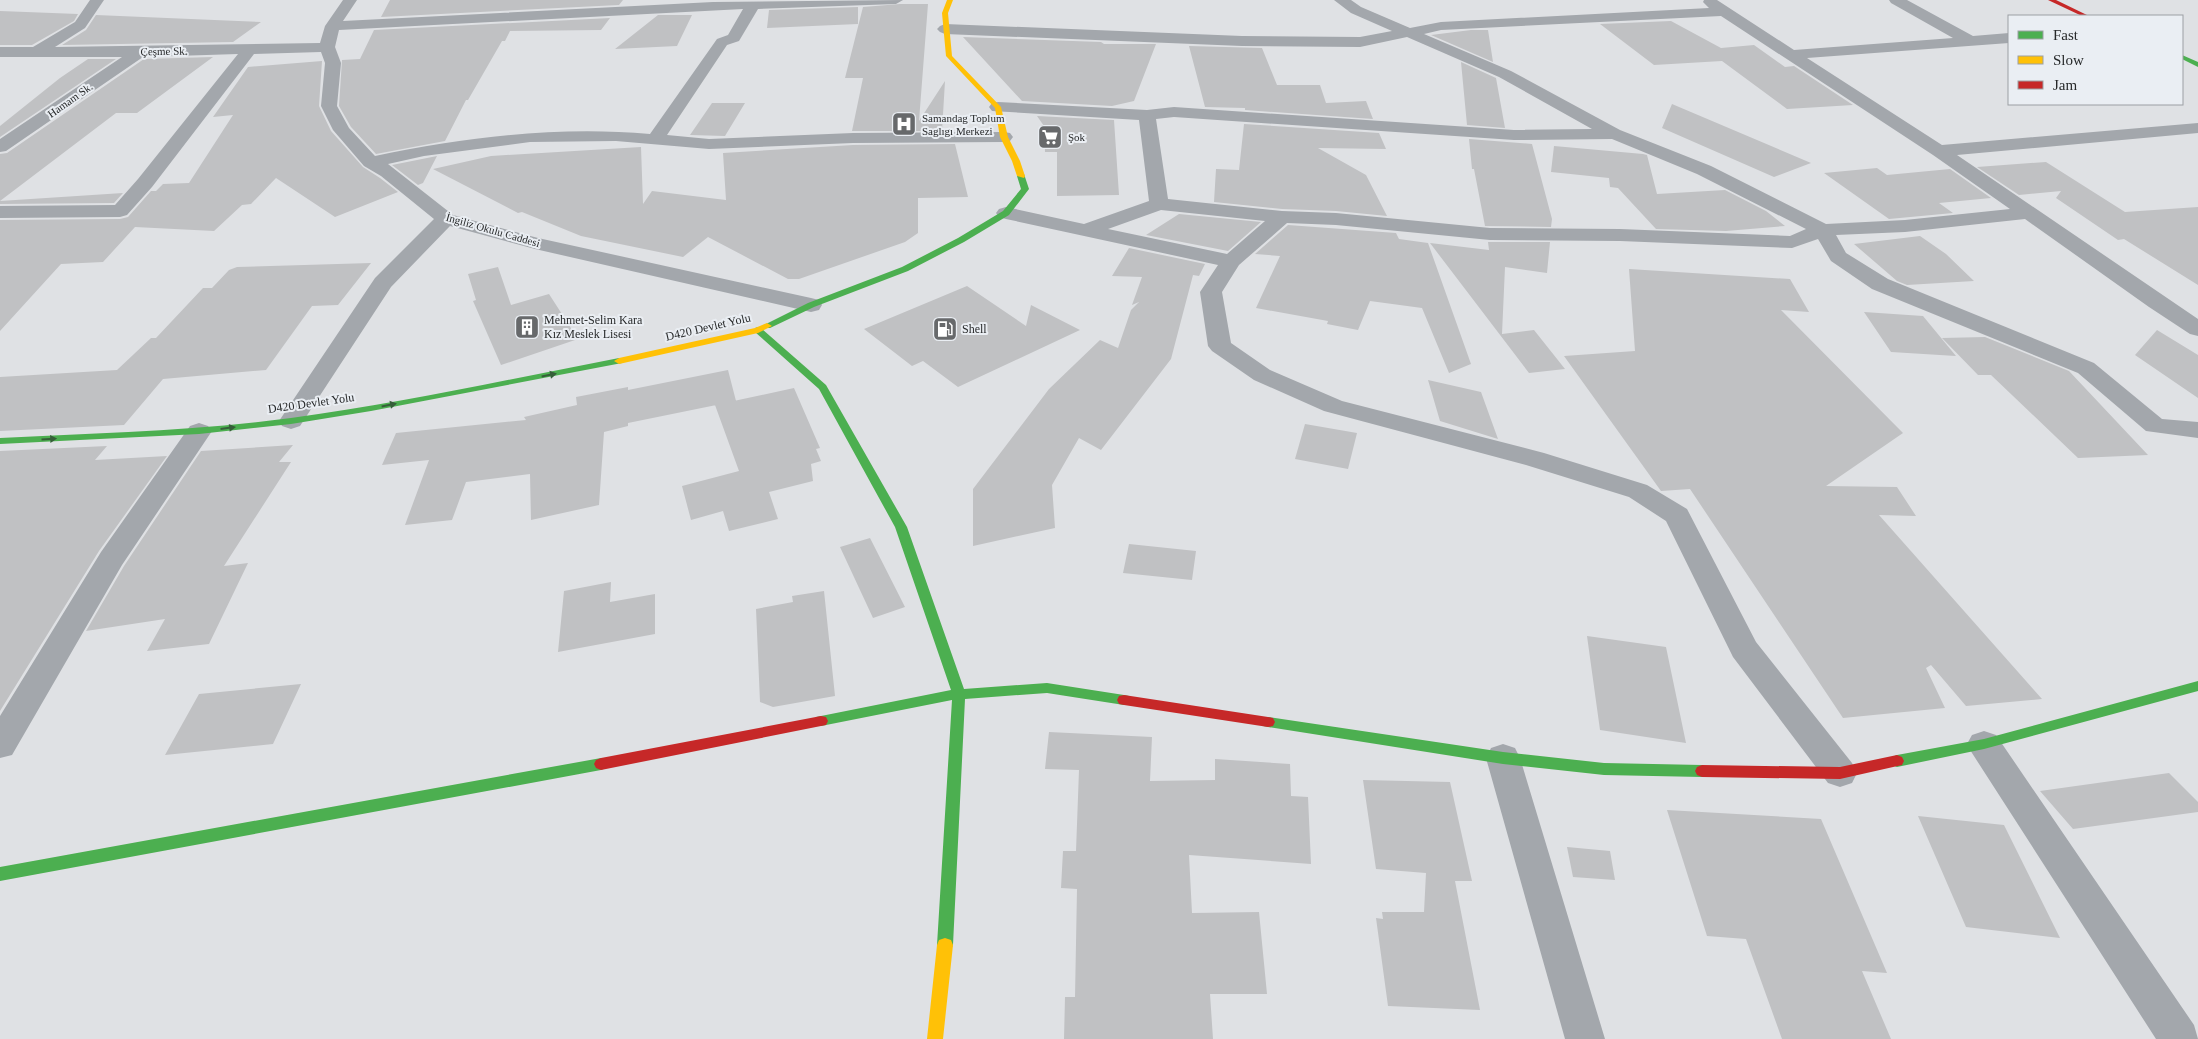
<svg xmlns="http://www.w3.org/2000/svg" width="2198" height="1039" viewBox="0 0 2198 1039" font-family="'Times New Roman',serif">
<rect width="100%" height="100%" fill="#dfe1e4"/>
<path fill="#c0c1c3" d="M 390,0 L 623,0 L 619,5 L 381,17 Z
M 900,4 L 928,4 L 919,121 L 945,81 L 942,131 L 852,131 L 863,78 L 845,78 L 863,7 Z
M 858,7 L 858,24 L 767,28 L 769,10 Z
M 0,11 L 78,14 L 74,21 L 32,45 L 0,45 Z
M 96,15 L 261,22 L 233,42 L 62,45 L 86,30 Z
M 658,15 L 692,15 L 677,46 L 615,49 Z
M 610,18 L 601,30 L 510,31 L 505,41 L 502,41 L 468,100 L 466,100 L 445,141 L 376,154 L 351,127 L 339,106 L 342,60 L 360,59 L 374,30 Z
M 1671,21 L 1721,48 L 1754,45 L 1785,67 L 1794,66 L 1853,105 L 1787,109 L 1722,61 L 1654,65 L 1600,24 Z
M 1488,30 L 1493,62 L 1431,35 L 1471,30 Z
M 963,37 L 1101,42 L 1104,44 L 1156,44 L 1134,101 L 1112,106 L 1022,101 Z
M 1189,46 L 1262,48 L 1277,85 L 1320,85 L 1326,103 L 1366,101 L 1373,119 L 1245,110 L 1245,108 L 1205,107 Z
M 213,57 L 137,113 L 116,113 L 0,201 L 123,193 L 114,203 L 0,204 L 0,154 L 7,153 L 144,59 Z
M 88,59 L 116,59 L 0,137 L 0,126 L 60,78 Z
M 322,61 L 319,106 L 331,131 L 363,167 L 380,178 L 398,192 L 335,217 L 276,178 L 251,204 L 242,205 L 214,231 L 135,227 L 103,262 L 61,264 L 0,331 L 0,220 L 120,219 L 128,217 L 151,191 L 156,191 L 163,184 L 189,183 L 233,115 L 213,117 L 248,67 Z
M 1461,62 L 1496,78 L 1505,128 L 1467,125 Z
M 712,103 L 745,103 L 725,136 L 690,135 Z
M 1672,104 L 1811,163 L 1774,177 L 1662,128 Z
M 1037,116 L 1114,120 L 1119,195 L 1057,196 L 1057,152 L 1045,152 L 1044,126 Z
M 1244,124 L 1379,133 L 1386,149 L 1318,148 L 1366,175 L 1387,216 L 1336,211 L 1282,209 L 1214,202 L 1216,169 L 1239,170 Z
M 1469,139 L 1532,144 L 1552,219 L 1551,227 L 1485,226 L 1474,169 L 1472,169 Z
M 955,144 L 968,197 L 918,198 L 918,233 L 905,242 L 799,279 L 788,279 L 708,237 L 683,257 L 581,236 L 522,212 L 518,213 L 433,169 L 491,156 L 641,147 L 643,204 L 652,191 L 726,200 L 723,153 L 853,145 Z
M 1554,146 L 1643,154 L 1647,155 L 1657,194 L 1725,190 L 1766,211 L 1785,226 L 1726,231 L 1656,229 L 1618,188 L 1610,187 L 1609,178 L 1551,172 Z
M 437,156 L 423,183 L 418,185 L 392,165 Z
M 2046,162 L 2125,212 L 2198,207 L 2198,285 L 2124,239 L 2118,240 L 2056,198 L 2061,191 L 2019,195 L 1977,167 Z
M 1877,168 L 1887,175 L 1950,169 L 1991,198 L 1939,203 L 1953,213 L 1889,219 L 1824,173 Z
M 1179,214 L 1261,222 L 1228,251 L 1146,235 Z
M 1288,225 L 1396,233 L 1399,239 L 1428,243 L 1471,364 L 1449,373 L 1422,308 L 1370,301 L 1358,330 L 1327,324 L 1328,321 L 1256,308 L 1280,256 L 1255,254 Z
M 1920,236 L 1946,254 L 1974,281 L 1907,285 L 1897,281 L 1854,244 Z
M 1488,242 L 1550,242 L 1547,273 L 1505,267 L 1502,334 L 1534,330 L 1565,369 L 1529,373 L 1430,243 L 1489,250 Z
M 1129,248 L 1205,264 L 1199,276 L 1193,275 L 1171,359 L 1101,450 L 1079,438 L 1052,485 L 1055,528 L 973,546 L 973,489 L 1049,389 L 1100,340 L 1118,348 L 1131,310 L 1139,302 L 1132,305 L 1142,277 L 1112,276 Z
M 371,263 L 338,305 L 312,306 L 266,370 L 163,379 L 124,425 L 0,431 L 0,377 L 117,370 L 151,338 L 156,338 L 203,288 L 212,288 L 229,270 L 237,267 Z
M 498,267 L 511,305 L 549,294 L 578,339 L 501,365 L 473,301 L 476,300 L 468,274 Z
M 1629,269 L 1790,279 L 1809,312 L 1781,310 L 1903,433 L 1826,486 L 1897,487 L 1916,516 L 1879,515 L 2042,699 L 1966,706 L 1931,665 L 1926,668 L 1945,708 L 1843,718 L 1690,489 L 1661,491 L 1564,356 L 1635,351 Z
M 967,286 L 1026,326 L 1031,305 L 1080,330 L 958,387 L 923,361 L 912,366 L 864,329 Z
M 1864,312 L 1923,316 L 1956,356 L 1891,352 Z
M 2157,330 L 2198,355 L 2198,398 L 2135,355 Z
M 1985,337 L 2069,371 L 2148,455 L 2078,458 L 1991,375 L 1978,375 L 1942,338 Z
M 728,370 L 736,401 L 628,423 L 628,426 L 604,432 L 599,505 L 531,520 L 530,474 L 466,482 L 452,520 L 405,525 L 429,460 L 382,465 L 396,433 L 526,420 L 524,417 L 577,405 L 576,397 L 628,387 L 628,390 Z
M 1428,380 L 1481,392 L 1498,439 L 1440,421 Z
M 794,388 L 820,448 L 816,449 L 821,461 L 811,464 L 813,481 L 769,492 L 778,519 L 729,531 L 723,511 L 691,520 L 682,486 L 739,471 L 715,405 Z
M 1305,424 L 1357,433 L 1348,469 L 1295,459 Z
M 293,445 L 279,462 L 291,462 L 224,566 L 248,563 L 209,644 L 147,651 L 165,619 L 86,631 L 124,566 L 201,451 Z
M 107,446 L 95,460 L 167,456 L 99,551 L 0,711 L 0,451 Z
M 870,538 L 905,607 L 873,618 L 840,547 Z
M 1129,544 L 1196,551 L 1192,580 L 1123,573 Z
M 611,582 L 610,602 L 655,594 L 655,634 L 558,652 L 564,591 Z
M 824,591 L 835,696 L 773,707 L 760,702 L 756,609 L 793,602 L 792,596 Z
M 1587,636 L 1666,647 L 1686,743 L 1600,730 Z
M 301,684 L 273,744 L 165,755 L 199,694 Z
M 1049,732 L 1152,737 L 1150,781 L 1215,780 L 1215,759 L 1290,764 L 1291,796 L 1308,797 L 1311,864 L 1189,855 L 1192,913 L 1259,912 L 1267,994 L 1210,994 L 1213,1039 L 1064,1039 L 1065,997 L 1075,997 L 1077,889 L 1061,888 L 1063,851 L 1076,851 L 1079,770 L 1045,769 Z
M 2169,773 L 2198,802 L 2198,812 L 2073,829 L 2040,791 Z
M 1363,780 L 1450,782 L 1472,881 L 1455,881 L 1480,1010 L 1388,1006 L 1376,918 L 1383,919 L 1382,912 L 1424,912 L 1426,873 L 1376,869 Z
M 1667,810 L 1821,819 L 1887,973 L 1862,971 L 1891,1039 L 1782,1039 L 1746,939 L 1707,936 Z
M 1918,816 L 2004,825 L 2060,938 L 1966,927 Z
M 1567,847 L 1610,851 L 1615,880 L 1573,877 Z"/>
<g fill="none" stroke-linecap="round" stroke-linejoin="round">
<path fill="#a3a7ac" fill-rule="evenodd" d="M 90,0 L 104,0 L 85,28 L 55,47 L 320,43 L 325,26 L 343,0 L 357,0 L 343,21 L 713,2 L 903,0 L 896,4 L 758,9 L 739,41 L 727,45 L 667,135 L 709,139 L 853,133 L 1004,132 L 1010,133 L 1013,137 L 1010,141 L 1004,142 L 853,143 L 709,149 L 616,141 L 530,142 L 424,156 L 388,164 L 453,215 L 538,238 L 811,298 L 819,300 L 822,305 L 819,310 L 811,312 L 535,249 L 450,226 L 391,287 L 300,426 L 291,429 L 282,426 L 279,421 L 375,278 L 434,219 L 381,176 L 364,166 L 333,130 L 321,106 L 325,63 L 321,52 L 254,54 L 152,187 L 127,215 L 120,217 L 0,218 L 0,206 L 115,205 L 138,179 L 238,54 L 143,57 L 6,151 L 0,152 L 0,139 L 122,57 L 0,57 L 0,47 L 33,47 L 75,22 ZM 743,9 L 728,35 L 717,39 L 650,134 C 557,126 466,137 375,156 L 349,128 L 337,106 L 341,63 L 335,47 L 339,30 Z
M 1334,0 L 1351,0 L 1361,7 L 1410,28 L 1441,22 L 1709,8 L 1703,2 L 1704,0 L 1717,0 L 1794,50 L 1953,38 L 1891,3 L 1889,0 L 1907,0 L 1973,36 L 2009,33 L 2009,43 L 1807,58 L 1942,145 L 2198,123 L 2198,133 L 1957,155 L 2198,319 L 2198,336 L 2190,334 L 2149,307 L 2025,219 L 1905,232 L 1836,235 L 1846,253 L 1888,279 L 2094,363 L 2162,419 L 2198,422 L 2198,438 L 2146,431 L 2078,373 L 1872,289 L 1831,261 L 1818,239 L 1792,248 L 1620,241 L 1490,240 L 1336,225 L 1287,223 L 1239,265 L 1222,292 L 1231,343 L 1270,370 L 1342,401 L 1544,453 L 1647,485 L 1687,509 L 1756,642 L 1852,763 L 1857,773 L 1852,783 L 1840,787 L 1828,783 L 1733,657 L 1666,521 L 1629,497 L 1526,465 L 1324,411 L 1254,380 L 1212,351 L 1208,346 L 1200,292 L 1218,265 L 1006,219 L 999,217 L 996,213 L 999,209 L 1006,207 L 1084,224 L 1149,201 L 1139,120 L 992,111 L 989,107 L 992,103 L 998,102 L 1147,110 L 1174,107 L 1514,130 L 1592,129 L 1499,77 L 1407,37 L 1360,47 L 1242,46 L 945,34 L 940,32 L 937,29 L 940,26 L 945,24 L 1242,36 L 1360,37 L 1392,31 L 1351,13 ZM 1721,16 L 1933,155 L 2010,209 L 1905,220 L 1826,224 L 1711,166 L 1620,130 L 1511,71 L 1424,34 L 1441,30 ZM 1174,117 L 1514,140 L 1612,139 L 1697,174 L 1806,229 L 1790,236 L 1620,229 L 1490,228 L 1336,213 L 1282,211 L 1168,199 L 1156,119 ZM 1161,210 L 1265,221 L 1227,254 L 1108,229 Z
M 199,423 L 208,426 L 212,431 L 122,565 L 12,755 L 0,758 L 0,716 L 101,552 L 190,426 Z
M 1984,731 L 1996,735 L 2194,1025 L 2198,1039 L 2156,1039 L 1972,753 L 1967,744 L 1972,735 Z
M 1503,744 L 1515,748 L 1520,758 L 1605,1039 L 1565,1039 L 1486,758 L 1491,748 Z"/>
<path fill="#4caf50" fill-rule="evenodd" d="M 2182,55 L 2198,62 L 2198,67 L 2182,59 Z
M 1018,174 L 1024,174 L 1029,189 L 1009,215 L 964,242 L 908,271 L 814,307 L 770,328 L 764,328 L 762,326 L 808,303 L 902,267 L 958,238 L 1003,211 L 1021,189 L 1017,176 Z
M 758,327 L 761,328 L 826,385 L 907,527 L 964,689 L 1047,683 L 1124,695 L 1129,696 L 1131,700 L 1129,704 L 1124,705 L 1047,693 L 965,699 L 953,945 L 951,950 L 945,952 L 939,950 L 937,945 L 952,700 L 821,726 L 816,725 L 814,721 L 816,717 L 951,690 L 895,527 L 819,389 L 755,332 L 755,328 Z
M 619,358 L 624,361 L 622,363 L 371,411 L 291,424 L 199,434 L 0,444 L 0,438 C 97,433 195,431 291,418 C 401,403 510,379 619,358 Z
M 2198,681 L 2198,691 L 1984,749 L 1897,767 L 1892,765 L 1890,761 L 1892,757 L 1897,755 L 1984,739 Z
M 1268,717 L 1503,752 L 1604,763 L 1702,765 L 1707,767 L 1709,771 L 1707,775 L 1702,777 L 1604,775 L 1503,764 L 1268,727 L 1263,726 L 1261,722 L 1263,718 Z
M 601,758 L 606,760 L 608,764 L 606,768 L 601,770 L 0,881 L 0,867 Z"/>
<path fill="#ffc107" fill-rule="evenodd" d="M 947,0 L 953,0 L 948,13 L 952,56 L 1001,107 L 1008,137 L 1020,161 L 1025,176 L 1024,178 L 1017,176 L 1012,161 L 1000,137 L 995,108 L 946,56 L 942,13 Z
M 767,323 L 772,326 L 758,333 L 619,364 L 614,361 L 619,358 L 755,328 Z
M 945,938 L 951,940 L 953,945 L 943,1039 L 927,1039 L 937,945 L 939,940 Z"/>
<path fill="#c62828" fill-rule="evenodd" d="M 2048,0 L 2056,0 L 2089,16 L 2082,16 Z
M 1124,695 L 1268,717 L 1273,718 L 1275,722 L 1273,726 L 1268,727 L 1124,705 L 1119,704 L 1117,700 L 1119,696 Z
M 821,716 L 826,717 L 828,721 L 826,725 L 601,770 L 596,768 L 594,764 L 596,760 L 601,758 Z
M 1897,755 L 1902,757 L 1904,761 L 1902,765 L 1840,779 L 1702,777 L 1697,775 L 1695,771 L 1697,767 L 1702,765 L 1840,767 Z"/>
</g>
<defs><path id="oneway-solid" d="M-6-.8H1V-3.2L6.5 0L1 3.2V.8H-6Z" transform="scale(1.25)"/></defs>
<g fill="#365f39">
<use href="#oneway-solid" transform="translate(549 375) rotate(-11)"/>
<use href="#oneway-solid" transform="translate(389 405) rotate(-11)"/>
<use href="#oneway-solid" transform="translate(228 428) rotate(-7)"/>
<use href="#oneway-solid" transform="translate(49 439) rotate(-3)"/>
</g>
<defs>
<symbol id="hospital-square" viewBox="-11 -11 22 22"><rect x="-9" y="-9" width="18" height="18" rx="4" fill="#67696b" stroke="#eaeef3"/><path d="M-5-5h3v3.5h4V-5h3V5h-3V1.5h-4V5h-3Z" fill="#fff"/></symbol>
<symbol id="supermarket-square" viewBox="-11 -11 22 22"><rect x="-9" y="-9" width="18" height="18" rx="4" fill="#67696b" stroke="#eaeef3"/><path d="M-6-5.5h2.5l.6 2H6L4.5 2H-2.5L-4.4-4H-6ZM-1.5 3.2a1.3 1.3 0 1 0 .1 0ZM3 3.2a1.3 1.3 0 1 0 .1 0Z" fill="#fff"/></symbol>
<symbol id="building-square" viewBox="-11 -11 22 22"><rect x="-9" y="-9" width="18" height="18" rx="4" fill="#67696b" stroke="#eaeef3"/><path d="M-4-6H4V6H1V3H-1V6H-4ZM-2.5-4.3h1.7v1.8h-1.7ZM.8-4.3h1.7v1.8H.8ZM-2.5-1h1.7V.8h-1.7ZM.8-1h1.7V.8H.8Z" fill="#fff"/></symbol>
<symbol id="fuel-square" viewBox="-11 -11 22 22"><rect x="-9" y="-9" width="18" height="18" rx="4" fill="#67696b" stroke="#eaeef3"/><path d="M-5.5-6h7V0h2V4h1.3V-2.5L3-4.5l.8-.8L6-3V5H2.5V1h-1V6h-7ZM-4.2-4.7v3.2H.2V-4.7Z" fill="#fff"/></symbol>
</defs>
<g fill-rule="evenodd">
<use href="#hospital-square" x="890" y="110" width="28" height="28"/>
<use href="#supermarket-square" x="1036" y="123" width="28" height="28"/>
<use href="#building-square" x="513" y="313" width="28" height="28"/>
<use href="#fuel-square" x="931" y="315" width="28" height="28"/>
</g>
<g text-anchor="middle" stroke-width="4" stroke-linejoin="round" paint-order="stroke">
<g font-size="11" fill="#27292a" stroke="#eaeef3">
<text transform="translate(164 51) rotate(-1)" y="4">Çeşme Sk.</text>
<text transform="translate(70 100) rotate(-35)" y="4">Hamam Sk.</text>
<text transform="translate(493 230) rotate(16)" y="4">İngiliz Okulu Caddesi</text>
</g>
<g font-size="11" fill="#27292a" stroke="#eaeef3" text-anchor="start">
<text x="922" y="122">Samandag Toplum<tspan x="922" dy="13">Saglıgı Merkezi</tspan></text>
<text x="1068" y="141">Şok</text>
</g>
<g font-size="12" fill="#27292a" stroke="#eaeef3" text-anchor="start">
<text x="544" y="324">Mehmet-Selim Kara<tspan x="544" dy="14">Kız Meslek Lisesi</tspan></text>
<text x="962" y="333">Shell</text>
</g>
<g font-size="12" fill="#27292a" stroke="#eaeef3">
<text transform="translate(708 327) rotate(-13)" y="4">D420 Devlet Yolu</text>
<text transform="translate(311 403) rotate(-8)" y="4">D420 Devlet Yolu</text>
</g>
</g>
<rect x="2008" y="15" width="175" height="90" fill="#eaeef3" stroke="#9c9fa3"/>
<rect x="2018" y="31" width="25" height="8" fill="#4caf50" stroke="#9c9fa3"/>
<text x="2053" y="40" font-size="15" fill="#27292a">Fast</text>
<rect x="2018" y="56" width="25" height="8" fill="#ffc107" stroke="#9c9fa3"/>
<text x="2053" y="65" font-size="15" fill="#27292a">Slow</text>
<rect x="2018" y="81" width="25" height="8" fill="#c62828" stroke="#9c9fa3"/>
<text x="2053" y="90" font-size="15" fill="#27292a">Jam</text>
</svg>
